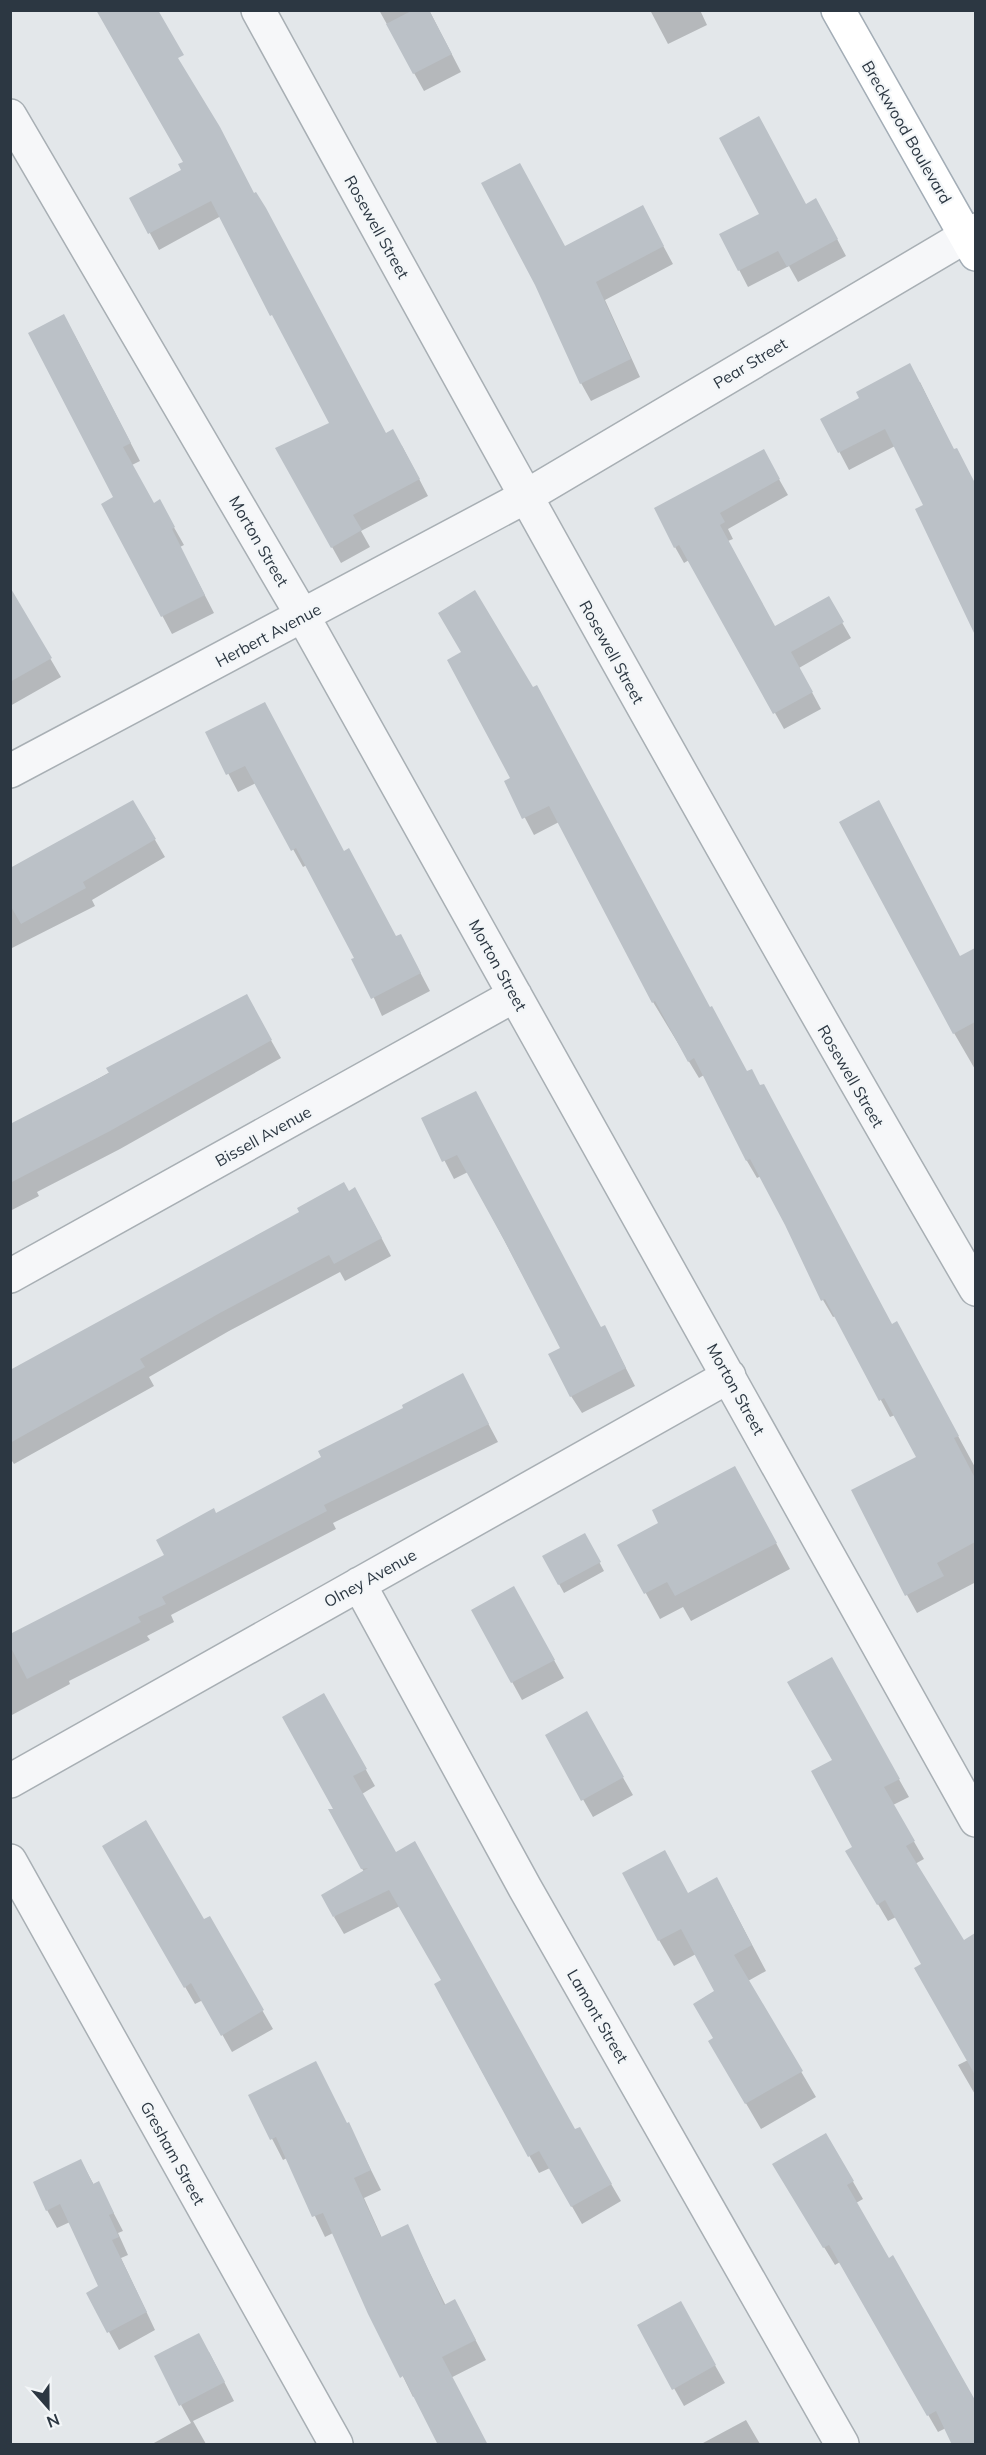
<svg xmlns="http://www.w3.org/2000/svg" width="986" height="2455" viewBox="0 0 986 2455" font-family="Mulish,sans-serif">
<rect width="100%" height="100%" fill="#e3e7ea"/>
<path fill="#0003" d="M 379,10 L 429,10 L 461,72 L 424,91 Z
M 650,10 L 700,10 L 707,25 L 668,44 Z
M 254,194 L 389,440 L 402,446 L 428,496 L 361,531 L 370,547 L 341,563 L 277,449 L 331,423 L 221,216 L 159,250 L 131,198 Z
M 806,205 L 825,216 L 846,256 L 798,282 L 789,266 L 748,287 L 721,235 Z
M 652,225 L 673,264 L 605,300 L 640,377 L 591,401 L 581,383 L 565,248 Z
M 74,334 L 140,461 L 132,465 L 154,505 L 159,501 L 184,545 L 180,547 L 214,613 L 172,634 L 103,504 L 115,498 Z
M 920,382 L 976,496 L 976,613 L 970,616 L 925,506 L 895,446 L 849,470 L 822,419 Z
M 763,451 L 788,495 L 728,529 L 733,539 L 728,541 L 775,628 L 828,598 L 851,638 L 799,668 L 821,709 L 784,729 L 689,560 L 684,563 L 675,547 Z
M 26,617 L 61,677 L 10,706 L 10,626 Z
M 449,661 L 710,1009 L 892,1326 L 906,1340 L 976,1469 L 976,1582 L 917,1613 L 907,1595 L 853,1491 L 918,1457 L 895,1415 L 890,1417 L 836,1316 L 833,1317 L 823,1300 L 787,1225 L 761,1176 L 757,1178 L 747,1161 L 704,1075 L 699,1078 L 653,1002 L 559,822 L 534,835 L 506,782 L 512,779 Z
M 265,704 L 344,853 L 396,938 L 410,953 L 430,991 L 382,1016 L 356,958 L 307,865 L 303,867 L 256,783 L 238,792 L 207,733 Z
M 133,802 L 165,857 L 92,900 L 95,906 L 10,949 L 10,869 Z
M 960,958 L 972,961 L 976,959 L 976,1071 L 954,1033 Z
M 246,996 L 281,1058 L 120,1149 L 37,1192 L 39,1196 L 10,1211 L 10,1128 Z
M 476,1093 L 601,1329 L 614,1345 L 635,1386 L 582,1413 L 571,1396 L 562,1349 L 468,1172 L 454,1179 L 423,1119 Z
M 349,1193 L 365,1207 L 391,1256 L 345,1281 L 340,1272 L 229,1331 L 149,1377 L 154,1386 L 14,1464 L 10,1458 L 10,1373 Z
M 472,1393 L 498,1442 L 333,1523 L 336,1529 L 171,1615 L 174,1622 L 147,1636 L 150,1640 L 69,1681 L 70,1684 L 10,1716 L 10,1637 L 166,1556 L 216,1515 Z
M 749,1493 L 790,1569 L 691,1621 L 683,1607 L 660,1619 L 620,1546 Z
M 585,1535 L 604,1571 L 564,1593 L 544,1557 Z
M 524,1606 L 564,1678 L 522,1700 L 473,1611 Z
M 831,1659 L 909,1797 L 893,1805 L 924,1859 L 915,1864 L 963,1942 L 966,1940 L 976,1956 L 976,2096 L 958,2065 L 968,2060 L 923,1964 L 896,1917 L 888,1921 L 847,1852 L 854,1848 L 834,1761 Z
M 324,1695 L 375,1786 L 362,1794 L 396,1854 L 575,2131 L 579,2129 L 621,2201 L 582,2224 L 550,2168 L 539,2173 L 479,2066 L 481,2065 L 443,1981 L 400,1906 L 344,1934 L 334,1917 L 364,1872 L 330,1811 L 336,1810 Z
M 586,1713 L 633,1795 L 593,1817 L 547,1736 Z
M 104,1847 L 203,1921 L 209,1918 L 273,2029 L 232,2052 L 203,2000 L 195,2004 Z
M 688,1894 L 731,1905 L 766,1971 L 748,1981 L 816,2097 L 761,2129 L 710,2042 L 715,2038 L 716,1992 L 696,1954 L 674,1966 L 659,1940 Z
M 250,2096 L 348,2124 L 381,2190 L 364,2198 L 382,2238 L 407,2226 L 446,2306 L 455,2301 L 486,2360 L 413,2397 L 333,2233 L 325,2237 L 287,2158 L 283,2160 Z
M 826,2135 L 863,2199 L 856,2203 L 888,2260 L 893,2257 L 976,2403 L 976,2444 L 954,2444 L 946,2428 L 938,2432 L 840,2262 L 835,2265 L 784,2182 Z
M 81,2161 L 94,2185 L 98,2183 L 123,2231 L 118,2233 L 128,2255 L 121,2258 L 155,2330 L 119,2350 L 88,2294 L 100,2287 L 70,2222 L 57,2228 L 47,2210 Z
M 680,2303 L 725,2383 L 684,2406 L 639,2326 Z
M 209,2352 L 234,2401 L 193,2421 L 206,2444 L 152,2444 L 191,2423 L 181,2405 Z
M 746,2420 L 760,2444 L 704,2444 L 703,2443 Z"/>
<path fill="#bbc1c7" d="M 96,10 L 158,10 L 184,55 L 178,58 L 220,127 L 254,193 L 256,192 L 266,208 L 386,433 L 393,429 L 420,479 L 353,515 L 362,530 L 331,548 L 275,448 L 329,423 L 272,315 L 270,316 L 211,201 L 148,234 L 129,198 L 181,170 L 178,164 L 183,162 Z
M 413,10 L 429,10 L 452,54 L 413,74 L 386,24 Z
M 759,116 L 806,204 L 816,198 L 838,239 L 787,267 L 778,251 L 738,271 L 719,234 L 759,214 L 719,138 Z
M 520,163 L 565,246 L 643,205 L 664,246 L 596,282 L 631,359 L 580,384 L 535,285 L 481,183 Z
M 64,314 L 131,443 L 123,447 L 154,503 L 160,499 L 175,527 L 172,529 L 205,595 L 161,617 L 101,504 L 113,497 L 28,333 Z
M 910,363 L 954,449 L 957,448 L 975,483 L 975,635 L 915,509 L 923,505 L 885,429 L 838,453 L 820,419 L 859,398 L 856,392 Z
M 764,449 L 780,479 L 720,513 L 725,522 L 720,525 L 775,626 L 829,596 L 844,622 L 791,652 L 813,692 L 773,714 L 679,545 L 674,548 L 654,508 Z
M 10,587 L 52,658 L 10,682 Z
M 475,590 L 533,687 L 537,685 L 710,1007 L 712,1006 L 747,1071 L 752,1069 L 760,1085 L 764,1084 L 892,1324 L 897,1321 L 959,1436 L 954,1438 L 975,1478 L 975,1542 L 937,1563 L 944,1576 L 905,1596 L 851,1490 L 916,1457 L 884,1398 L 879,1401 L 825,1299 L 821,1301 L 785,1225 L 750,1159 L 746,1161 L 694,1058 L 688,1062 L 655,1001 L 652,1003 L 549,806 L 522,819 L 504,781 L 510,778 L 447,660 L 461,652 L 438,613 Z
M 265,702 L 344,851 L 349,848 L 396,936 L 401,934 L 421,973 L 371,999 L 351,959 L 354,958 L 296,848 L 291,851 L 245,766 L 226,775 L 205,732 Z
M 133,800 L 156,839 L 83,882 L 86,888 L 21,924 L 10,905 L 10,868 Z
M 879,800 L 960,956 L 975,948 L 975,1022 L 953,1034 L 839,822 Z
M 247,994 L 272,1040 L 110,1131 L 10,1183 L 10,1124 L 109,1073 L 106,1068 Z
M 476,1091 L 601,1327 L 605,1325 L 626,1368 L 570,1397 L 548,1354 L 560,1348 L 504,1240 L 457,1155 L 442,1162 L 421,1118 Z
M 344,1182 L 349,1191 L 355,1187 L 382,1238 L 334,1264 L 329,1255 L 218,1314 L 140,1359 L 145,1367 L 10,1443 L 10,1370 L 299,1212 L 297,1208 Z
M 463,1373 L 489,1424 L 324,1505 L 327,1511 L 162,1597 L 166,1604 L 138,1617 L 141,1622 L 27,1679 L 10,1646 L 10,1634 L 164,1555 L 156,1540 L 214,1508 L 216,1513 L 321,1457 L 318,1451 L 403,1408 L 402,1405 Z
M 735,1466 L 777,1543 L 675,1596 L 667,1582 L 644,1594 L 617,1545 L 658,1523 L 652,1510 Z
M 585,1533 L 601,1562 L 558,1585 L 542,1556 Z
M 514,1586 L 555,1660 L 511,1683 L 471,1610 Z
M 832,1657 L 900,1779 L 884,1787 L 915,1841 L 906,1846 L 964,1940 L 975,1933 L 975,2075 L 914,1968 L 921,1964 L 885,1900 L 877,1905 L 845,1851 L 852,1847 L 811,1771 L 832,1760 L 787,1682 Z
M 324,1693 L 367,1769 L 353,1776 L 396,1852 L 415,1841 L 575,2129 L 580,2127 L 612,2184 L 571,2207 L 539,2151 L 528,2157 L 434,1984 L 441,1980 L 389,1890 L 333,1917 L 321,1895 L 368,1868 L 361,1869 L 328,1809 L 333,1809 L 282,1717 Z
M 587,1711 L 624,1777 L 581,1801 L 545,1735 Z
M 146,1820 L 204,1919 L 210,1916 L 264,2010 L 221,2036 L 191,1983 L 184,1988 L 102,1846 Z
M 665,1850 L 688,1893 L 717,1877 L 752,1945 L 734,1955 L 803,2071 L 745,2104 L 708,2041 L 713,2038 L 693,2004 L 714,1991 L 681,1929 L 658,1941 L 622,1873 Z
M 316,2061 L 347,2123 L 349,2122 L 371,2170 L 354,2178 L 381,2237 L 408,2224 L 444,2305 L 455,2299 L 476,2340 L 442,2357 L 488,2445 L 438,2445 L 403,2376 L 400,2378 L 368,2314 L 323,2213 L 312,2217 L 276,2137 L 270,2140 L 248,2095 Z
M 826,2133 L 854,2181 L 847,2185 L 889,2258 L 893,2255 L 975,2400 L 975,2445 L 952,2445 L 936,2411 L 927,2416 L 829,2245 L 823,2248 L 772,2164 Z
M 81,2159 L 93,2184 L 99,2181 L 114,2213 L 109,2215 L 119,2237 L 112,2240 L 147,2312 L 107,2333 L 86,2293 L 98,2286 L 60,2204 L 46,2211 L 33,2182 Z
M 681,2301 L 716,2365 L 672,2390 L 637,2325 Z
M 199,2333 L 225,2382 L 179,2406 L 154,2356 Z"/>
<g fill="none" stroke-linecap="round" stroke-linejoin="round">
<defs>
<path id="minor" d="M 258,10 C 493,439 730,867 976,1289
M 10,116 L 309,627 L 976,1820
M 10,771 L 525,497 L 976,230
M 10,1276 L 515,995
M 359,1584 L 525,1888 L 842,2444
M 10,1781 L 729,1376
M 10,1861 L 336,2444"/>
<path id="major" d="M 838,10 L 976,254"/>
</defs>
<use href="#minor" stroke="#a8afb4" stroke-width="36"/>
<use href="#major" stroke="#a3adb6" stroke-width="36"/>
<use href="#minor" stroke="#f6f7f9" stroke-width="33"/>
<use href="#major" stroke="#fff" stroke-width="33"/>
</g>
<g text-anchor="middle" stroke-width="4.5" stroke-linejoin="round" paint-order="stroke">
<g font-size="16" fill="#2c3742" stroke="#f3f6f8">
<text transform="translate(907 132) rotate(60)" y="6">Breckwood Boulevard</text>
<text transform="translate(377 227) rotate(61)" y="6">Rosewell Street</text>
<text transform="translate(750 363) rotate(-31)" y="6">Pear Street</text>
<text transform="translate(259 541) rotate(60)" y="6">Morton Street</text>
<text transform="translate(268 635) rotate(-28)" y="6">Herbert Avenue</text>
<text transform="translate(612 652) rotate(61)" y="6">Rosewell Street</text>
<text transform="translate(498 965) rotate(61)" y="6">Morton Street</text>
<text transform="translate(851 1076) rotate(60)" y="6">Rosewell Street</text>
<text transform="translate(263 1136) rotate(-29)" y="6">Bissell Avenue</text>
<text transform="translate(736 1389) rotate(61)" y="6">Morton Street</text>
<text transform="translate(370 1578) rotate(-29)" y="6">Olney Avenue</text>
<text transform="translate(598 2016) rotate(60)" y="6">Lamont Street</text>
<text transform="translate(173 2153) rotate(61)" y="6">Gresham Street</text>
</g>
</g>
<rect width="986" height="2455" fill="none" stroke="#2c3742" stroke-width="24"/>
<g transform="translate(48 2407) rotate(159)" stroke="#f3f6f8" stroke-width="4.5" paint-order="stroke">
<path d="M0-4.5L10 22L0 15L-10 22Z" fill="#2c3742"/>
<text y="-9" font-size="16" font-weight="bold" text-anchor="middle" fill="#2c3742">N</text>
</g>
</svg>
